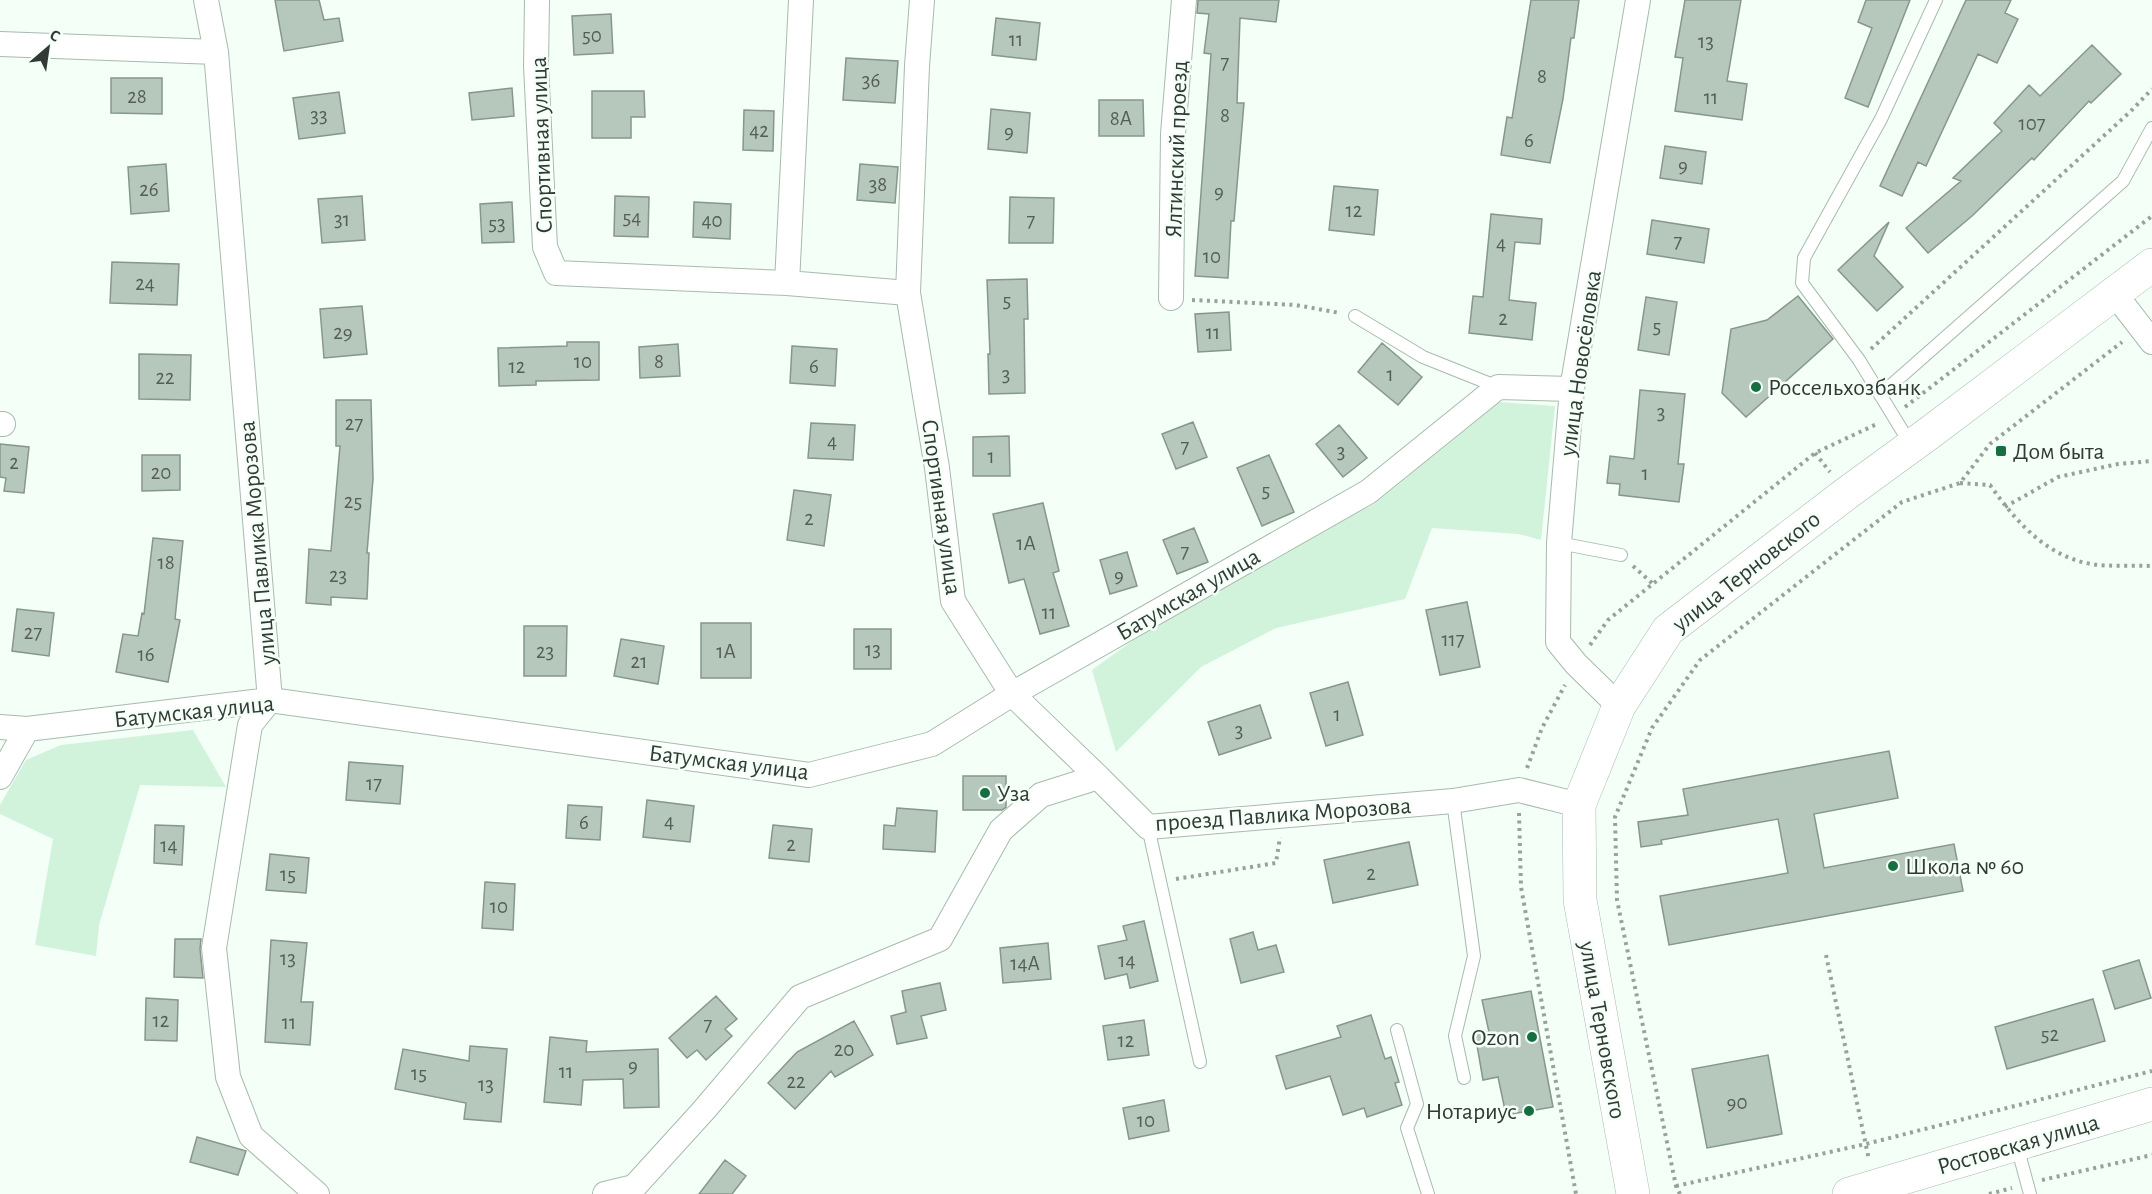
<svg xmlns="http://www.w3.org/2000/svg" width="2152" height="1194" viewBox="0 0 2152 1194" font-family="'Alegreya Sans',sans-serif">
<rect width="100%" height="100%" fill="#f3fff7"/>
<path fill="#d1f2db" d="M 1500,402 L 1555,406 L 1541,540 L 1519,534 L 1432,528 L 1405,599 L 1276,628 L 1201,667 L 1116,752 L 1092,670 L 1160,621 L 1374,504 Z
M 193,730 L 226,787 L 140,785 L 99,925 L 96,956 L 35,945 L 53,839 L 0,814 L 0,805 L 26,760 L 61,745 Z"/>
<path fill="#b6c8bc" stroke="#86978b" stroke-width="1.5" d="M 275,0 L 319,0 L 324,20 L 339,18 L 343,41 L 284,51 Z
M 1198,0 L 1279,0 L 1276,22 L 1240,18 L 1237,103 L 1244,103 L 1234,221 L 1231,221 L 1228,278 L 1195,276 L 1211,54 L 1204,53 L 1209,14 L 1197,13 Z
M 1531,0 L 1579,0 L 1574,38 L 1571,38 L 1563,99 L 1550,163 L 1501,155 L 1507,117 L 1512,118 Z
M 1685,0 L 1741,0 L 1727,81 L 1747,84 L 1742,120 L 1675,111 L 1683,58 L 1675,57 Z
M 1866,0 L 1910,0 L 1868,107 L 1845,98 L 1872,28 L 1858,22 Z
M 1966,0 L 2011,0 L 2005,13 L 2018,19 L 1997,63 L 1978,54 L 1926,166 L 1918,162 L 1902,196 L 1880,186 Z
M 611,14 L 613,53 L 574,55 L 572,16 Z
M 996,18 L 1040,23 L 1036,60 L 992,55 Z
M 2092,45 L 2121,74 L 2091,103 L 2089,101 L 2034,160 L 2032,158 L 1972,216 L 1928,253 L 1906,228 L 1961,181 L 1953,178 L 2002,131 L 1994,123 L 2029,85 L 2040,96 Z
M 846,58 L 898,61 L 895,103 L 843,100 Z
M 111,78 L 162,78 L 162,114 L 111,113 Z
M 512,88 L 514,116 L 472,120 L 469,93 Z
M 592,91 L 644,91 L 645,117 L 631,117 L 631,138 L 592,138 Z
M 339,92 L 345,133 L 299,139 L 293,98 Z
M 1099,100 L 1143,100 L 1144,136 L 1099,136 Z
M 991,109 L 1030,113 L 1027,153 L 988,149 Z
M 744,110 L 774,111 L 773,151 L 743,150 Z
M 1665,146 L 1706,152 L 1702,184 L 1660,178 Z
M 166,164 L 169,211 L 131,214 L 128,167 Z
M 860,164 L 898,167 L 895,203 L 857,200 Z
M 1334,186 L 1378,190 L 1374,235 L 1329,230 Z
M 362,196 L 365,240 L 322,243 L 318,199 Z
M 615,196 L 649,197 L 648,237 L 614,236 Z
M 1010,197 L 1054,198 L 1053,243 L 1009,243 Z
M 512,202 L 514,242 L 482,243 L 480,204 Z
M 694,202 L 731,204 L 730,239 L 693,237 Z
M 1491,214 L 1542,219 L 1540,244 L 1515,242 L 1509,300 L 1536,303 L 1532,340 L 1469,333 L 1473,296 L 1483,297 Z
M 1652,220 L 1709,229 L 1704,263 L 1647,254 Z
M 1889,222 L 1874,256 L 1903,287 L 1877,311 L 1838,270 Z
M 112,262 L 179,264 L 177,305 L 110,303 Z
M 1027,279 L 1028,319 L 1024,319 L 1025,393 L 989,394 L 988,354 L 990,354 L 987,280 Z
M 1798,296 L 1833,339 L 1746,417 L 1722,393 L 1731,329 L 1767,320 Z
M 1646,297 L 1677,302 L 1669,355 L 1638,350 Z
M 362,306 L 367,354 L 324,358 L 320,309 Z
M 1229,312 L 1231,350 L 1198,352 L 1195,314 Z
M 567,342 L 599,342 L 599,380 L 536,381 L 536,385 L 499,386 L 498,348 L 567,346 Z
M 1382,343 L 1422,377 L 1398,405 L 1358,372 Z
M 678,344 L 680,376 L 640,378 L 639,347 Z
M 792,346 L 837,349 L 835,386 L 790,383 Z
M 139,354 L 191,355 L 190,400 L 139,399 Z
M 1640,390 L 1685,394 L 1678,464 L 1684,464 L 1679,502 L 1619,495 L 1620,484 L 1607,483 L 1610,456 L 1634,459 Z
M 336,400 L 371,400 L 373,479 L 367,553 L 369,553 L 367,599 L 331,597 L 331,605 L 306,603 L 309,549 L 331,551 L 340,446 L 336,446 Z
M 1193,422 L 1207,457 L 1176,469 L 1162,434 Z
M 811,423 L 855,425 L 853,460 L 808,458 Z
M 1339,425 L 1367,458 L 1343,477 L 1316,444 Z
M 1009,436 L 1010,476 L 973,476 L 973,437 Z
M 0,444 L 29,447 L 24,493 L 4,491 L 6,478 L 0,477 Z
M 142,455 L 180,455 L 180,490 L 142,491 Z
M 1269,455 L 1294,512 L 1262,526 L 1237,468 Z
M 794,490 L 831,495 L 824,546 L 787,540 Z
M 1043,503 L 1059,571 L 1053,573 L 1069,626 L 1040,634 L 1024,579 L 1009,583 L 993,514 Z
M 1194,528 L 1208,562 L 1177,574 L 1163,540 Z
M 153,538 L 183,541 L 175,619 L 180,620 L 168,682 L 116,672 L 123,634 L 138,636 L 142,613 L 144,614 Z
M 1127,552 L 1137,586 L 1110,594 L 1100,560 Z
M 1467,602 L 1480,667 L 1440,675 L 1426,610 Z
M 17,609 L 54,613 L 49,656 L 12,651 Z
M 701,623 L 751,623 L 751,678 L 701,678 Z
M 524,626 L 567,626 L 566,676 L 524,676 Z
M 854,629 L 891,629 L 891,669 L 854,669 Z
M 621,639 L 664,646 L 658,684 L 614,676 Z
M 1348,682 L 1363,735 L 1326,746 L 1310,693 Z
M 1260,705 L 1271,738 L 1219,755 L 1208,722 Z
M 1889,751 L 1898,798 L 1814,814 L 1824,868 L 1954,844 L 1963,891 L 1669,945 L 1660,896 L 1788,873 L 1778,819 L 1661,840 L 1662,844 L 1641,847 L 1638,822 L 1688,815 L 1683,789 Z
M 349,762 L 403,766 L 400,804 L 346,800 Z
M 963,776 L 1006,776 L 1006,807 L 1002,810 L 963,810 Z
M 647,800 L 694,806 L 690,842 L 643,837 Z
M 568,805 L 602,807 L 600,840 L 566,838 Z
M 897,808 L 937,811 L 935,852 L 883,849 L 884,825 L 895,826 Z
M 155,825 L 184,826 L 182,865 L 154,863 Z
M 773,825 L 812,829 L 809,862 L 769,858 Z
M 1409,842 L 1418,885 L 1333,903 L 1324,860 Z
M 270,854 L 309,858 L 306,893 L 266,890 Z
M 485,882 L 515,884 L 513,930 L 482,928 Z
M 1144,921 L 1158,981 L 1130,988 L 1127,974 L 1105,979 L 1098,946 L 1127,940 L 1123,926 Z
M 1253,932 L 1258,950 L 1276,945 L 1284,972 L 1241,983 L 1230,939 Z
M 175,939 L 201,939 L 200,949 L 203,978 L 174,977 Z
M 271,940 L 307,943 L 301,1002 L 313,1002 L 310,1045 L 265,1042 Z
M 1048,943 L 1051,979 L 1003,983 L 1000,948 Z
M 2139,960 L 2151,998 L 2115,1009 L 2103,971 Z
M 940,983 L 946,1010 L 921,1016 L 927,1038 L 897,1044 L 891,1016 L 906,1012 L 902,991 Z
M 1531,991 L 1553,1107 L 1506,1115 L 1498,1077 L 1483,1080 L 1475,1034 L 1489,1032 L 1482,1000 Z
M 716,996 L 737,1019 L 725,1029 L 732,1036 L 706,1060 L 697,1050 L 687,1058 L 669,1038 Z
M 146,998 L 178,1000 L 177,1041 L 145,1040 Z
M 2093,999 L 2105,1041 L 2007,1069 L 1995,1027 Z
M 1371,1015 L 1385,1059 L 1391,1057 L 1399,1082 L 1395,1083 L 1402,1105 L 1367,1117 L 1364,1108 L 1343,1115 L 1330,1076 L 1286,1089 L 1276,1056 L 1341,1037 L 1337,1026 Z
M 1144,1020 L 1149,1055 L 1108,1060 L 1103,1026 Z
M 854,1021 L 873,1055 L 835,1077 L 831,1071 L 795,1109 L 768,1083 L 797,1052 Z
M 550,1037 L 587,1041 L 586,1052 L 658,1049 L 659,1107 L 624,1108 L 623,1079 L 583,1080 L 581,1105 L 544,1102 Z
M 470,1046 L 507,1049 L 501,1122 L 464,1119 L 466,1103 L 395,1089 L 403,1049 L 469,1061 Z
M 1768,1055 L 1782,1134 L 1707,1148 L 1692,1069 Z
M 1164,1100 L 1169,1131 L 1129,1139 L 1123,1108 Z
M 197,1137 L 246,1151 L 238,1175 L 190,1162 Z
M 725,1160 L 746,1176 L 732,1194 L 699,1194 Z"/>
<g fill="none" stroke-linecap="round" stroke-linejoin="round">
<defs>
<path id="lane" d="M 1355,316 L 1423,357 L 1498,387
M 1880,395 L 2123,181 L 2152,128
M 1911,445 L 1859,360 L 1802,283 L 1804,258 L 1881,119 L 1936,0
M 1559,543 L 1621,555
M 1453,801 L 1474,956 L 1455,1036 L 1464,1078
M 1148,827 L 1200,1062
M 1397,1030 L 1417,1104 L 1407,1128 L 1428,1194
M 2017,1146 L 2030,1194"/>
<path id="street" d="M 206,0 L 216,52 L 270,700 L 250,725 L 214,948 L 228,1077 L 251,1136 L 317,1194
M 537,0 L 536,66 L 545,247 L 556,273 L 787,283 L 908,293
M 922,0 L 917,66 L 908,293 L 937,468 L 953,601 L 1012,694 L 1098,777
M 0,44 L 216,52
M 787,283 L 801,0
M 2115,294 L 2152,342
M 1171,298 L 1173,134 L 1184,0
M 0,424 L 3,424
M 1619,706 L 1576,664 L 1558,642 L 1559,543 L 1572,389 L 1638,0
M 0,727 L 27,729 L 270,700 L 809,775 L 932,744 L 1012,694 L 1368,492 L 1498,387 L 1572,389
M 0,777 L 27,729
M 605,1194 L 634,1187 L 704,1110 L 800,997 L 940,939 L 1001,830 L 1041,795 L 1098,777 L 1148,827 L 1453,801 L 1519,790 L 1579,805"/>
<path id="secondary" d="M 1849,1194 L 2152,1104"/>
<path id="primary" d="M 1633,1194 L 1580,900 L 1579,805 L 1619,706 L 1668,630 L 1847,493 L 1928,434 L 2152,265"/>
</defs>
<use href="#lane" stroke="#a8baad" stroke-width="14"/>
<use href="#street" stroke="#a8baad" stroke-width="26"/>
<use href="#secondary" stroke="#a8baad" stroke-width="34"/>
<use href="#primary" stroke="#a8baad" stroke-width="34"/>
<path stroke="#98a29b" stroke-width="4" stroke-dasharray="3 4.5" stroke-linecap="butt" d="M 1192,300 L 1296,305 L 1340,313
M 1871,349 L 2131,111 L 2152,89
M 1905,407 L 2152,216
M 1815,453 L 1830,472
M 1960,483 L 1990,485 C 2015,520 2045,556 2091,564 C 2110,567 2132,565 2152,566
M 2005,507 L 2058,477 L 2118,464 L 2152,461
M 1633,566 L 1653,584
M 1590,645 L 1608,620 L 1815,453 L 1879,423
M 1527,768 L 1542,728 L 1565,685
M 1519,813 L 1521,887 L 1576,1194
M 1176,879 L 1276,863 L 1280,837
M 1826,955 L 1869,1160
M 2042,1180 L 2152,1155
M 1676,1186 L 1866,1144 L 2152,1071
M 1680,1194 L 1676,1186 L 1617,900 L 1615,817 L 1652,728 L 1700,660 L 1902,502 L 1960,483 L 1990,444 L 2122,342
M 1989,1194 L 2012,1188"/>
<use href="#lane" stroke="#fff" stroke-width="12"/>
<use href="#street" stroke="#fff" stroke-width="24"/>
<use href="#secondary" stroke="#fff" stroke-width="33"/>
<use href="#primary" stroke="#fff" stroke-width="33"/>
</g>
<g fill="#176e40" stroke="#f3fff7" stroke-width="2">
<circle cx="1756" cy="387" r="6"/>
<rect x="1995" y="445" width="12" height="12" rx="3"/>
<circle cx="985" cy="793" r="6"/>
<circle cx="1893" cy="866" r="6"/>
<circle cx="1532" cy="1037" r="6"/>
<circle cx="1529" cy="1111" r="6"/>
</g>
<g text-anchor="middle" stroke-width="5" stroke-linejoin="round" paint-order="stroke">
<g font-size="21" fill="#545e57">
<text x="592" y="42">50</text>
<text x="1016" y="46">11</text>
<text x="1706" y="48">13</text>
<text x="1225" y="69">7</text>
<text x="1542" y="83">8</text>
<text x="871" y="87">36</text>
<text x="137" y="103">28</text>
<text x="1711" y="104">11</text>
<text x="319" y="122">33</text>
<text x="1225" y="122">8</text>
<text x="1121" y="125">8А</text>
<text x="2032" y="130">107</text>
<text x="759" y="137">42</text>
<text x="1009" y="138">9</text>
<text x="1529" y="147">6</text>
<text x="1683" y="172">9</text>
<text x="878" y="191">38</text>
<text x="149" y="196">26</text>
<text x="1219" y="198">9</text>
<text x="1354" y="217">12</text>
<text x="632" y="224">54</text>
<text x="342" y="226">31</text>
<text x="712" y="227">40</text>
<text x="1031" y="227">7</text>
<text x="497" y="230">53</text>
<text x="1678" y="248">7</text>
<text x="1501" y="250">4</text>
<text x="1212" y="263">10</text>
<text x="145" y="290">24</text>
<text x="1007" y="307">5</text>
<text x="1503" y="325">2</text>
<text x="1657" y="333">5</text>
<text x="343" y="339">29</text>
<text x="1213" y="339">11</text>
<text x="583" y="368">10</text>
<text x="659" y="368">8</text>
<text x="517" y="373">12</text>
<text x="814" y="373">6</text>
<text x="1006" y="381">3</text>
<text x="1390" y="381">1</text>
<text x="165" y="384">22</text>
<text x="1661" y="419">3</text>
<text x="354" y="430">27</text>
<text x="832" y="448">4</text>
<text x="1185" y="453">7</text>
<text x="1341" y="458">3</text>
<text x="991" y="463">1</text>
<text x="14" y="469">2</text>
<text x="161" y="479">20</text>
<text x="1645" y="480">1</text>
<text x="1266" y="497">5</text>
<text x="353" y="508">25</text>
<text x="809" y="525">2</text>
<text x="1026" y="550">1А</text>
<text x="1185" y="558">7</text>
<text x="166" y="569">18</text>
<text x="338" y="582">23</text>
<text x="1119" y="582">9</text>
<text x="1049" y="619">11</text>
<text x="33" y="639">27</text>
<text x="1453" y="646">117</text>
<text x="873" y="656">13</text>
<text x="545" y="658">23</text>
<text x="726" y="658">1А</text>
<text x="146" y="661">16</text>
<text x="639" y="668">21</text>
<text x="1337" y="721">1</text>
<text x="1239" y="737">3</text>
<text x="374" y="790">17</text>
<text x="669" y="828">4</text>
<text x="584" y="829">6</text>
<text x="791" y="851">2</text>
<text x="169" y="852">14</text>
<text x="1371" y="880">2</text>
<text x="288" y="881">15</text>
<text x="499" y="913">10</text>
<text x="288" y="965">13</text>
<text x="1127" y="967">14</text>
<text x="1025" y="970">14А</text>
<text x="161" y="1027">12</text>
<text x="289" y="1029">11</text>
<text x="708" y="1031">7</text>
<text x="2050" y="1041">52</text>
<text x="1126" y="1047">12</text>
<text x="844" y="1056">20</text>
<text x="633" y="1072">9</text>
<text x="566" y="1078">11</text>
<text x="419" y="1080">15</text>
<text x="796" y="1088">22</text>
<text x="486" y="1091">13</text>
<text x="1737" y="1109">90</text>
<text x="1146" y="1127">10</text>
</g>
<g font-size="24" fill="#333a35" stroke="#f3fff7">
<text transform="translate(541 145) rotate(-92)" y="8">Спортивная улица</text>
<text transform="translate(1176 149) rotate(-88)" y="8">Ялтинский проезд</text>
<text transform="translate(1580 363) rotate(-82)" y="8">улица Новосёловка</text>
<text transform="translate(942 507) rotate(82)" y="8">Спортивная улица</text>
<text transform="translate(257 543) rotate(-95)" y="8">улица Павлика Морозова</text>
<text transform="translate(1746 571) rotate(-38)" y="8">улица Терновского</text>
<text transform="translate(1188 594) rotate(-30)" y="8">Батумская улица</text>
<text transform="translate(194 711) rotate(-6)" y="8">Батумская улица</text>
<text transform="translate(729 762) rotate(7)" y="8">Батумская улица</text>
<text transform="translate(1283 814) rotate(-4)" y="8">проезд Павлика Морозова</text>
<text transform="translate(1603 1030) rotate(80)" y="8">улица Терновского</text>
<text transform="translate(2018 1144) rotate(-16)" y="8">Ростовская улица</text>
</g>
<g font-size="24" fill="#333a35" stroke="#f3fff7" text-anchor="start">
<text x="1768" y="395">Россельхозбанк</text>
<text x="2013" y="459">Дом быта</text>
<text x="997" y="801">Уза</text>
<text x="1905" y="874">Школа № 60</text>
<text x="1520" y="1045" text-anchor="end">Ozon</text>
<text x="1517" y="1119" text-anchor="end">Нотариус</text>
</g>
</g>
<g transform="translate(48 48) rotate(29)" stroke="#f3fff7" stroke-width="4.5" paint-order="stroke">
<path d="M0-4.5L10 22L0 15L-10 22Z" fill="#333a35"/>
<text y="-9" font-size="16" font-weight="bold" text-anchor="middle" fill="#333a35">С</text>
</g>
</svg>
